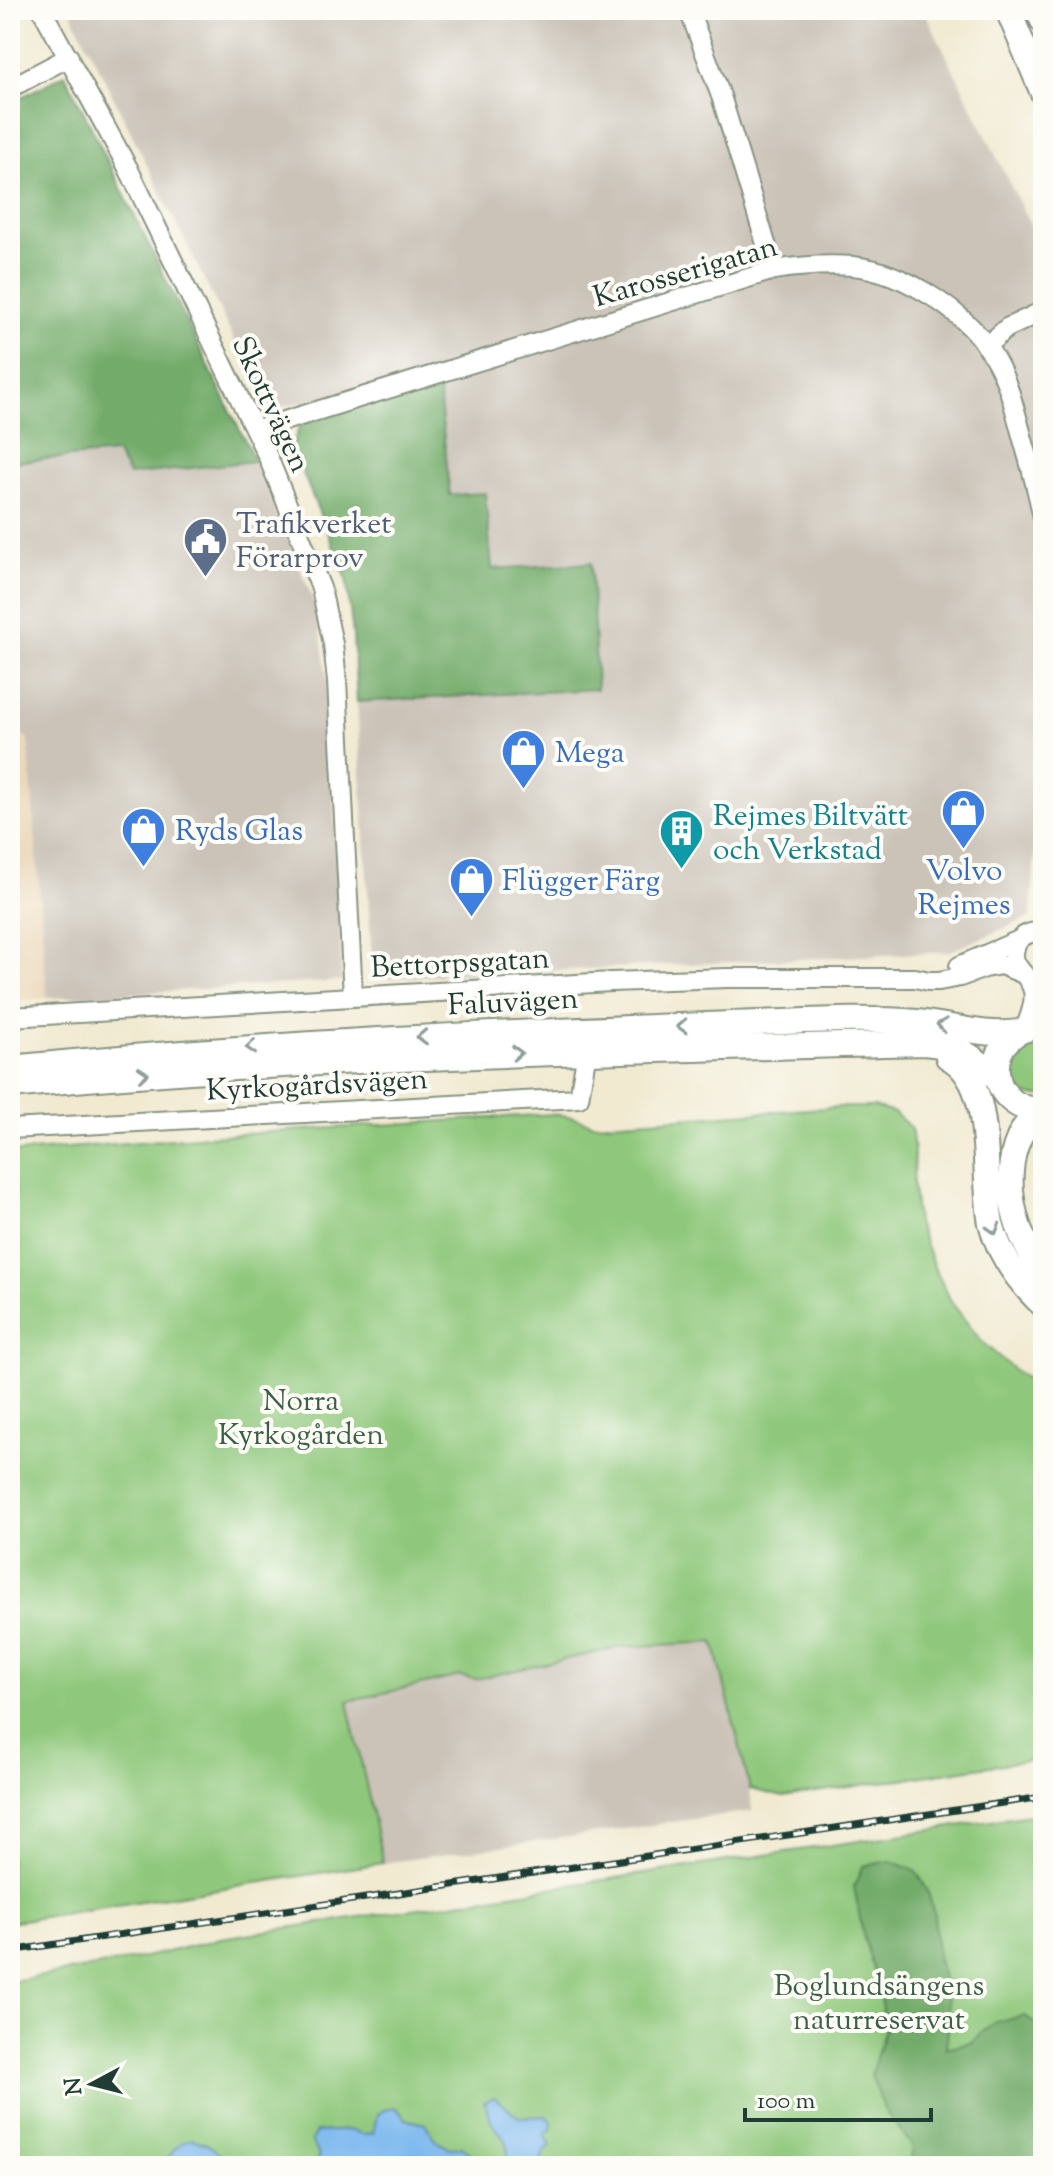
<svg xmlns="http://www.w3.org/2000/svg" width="1053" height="2176" viewBox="0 0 1053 2176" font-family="'Sorts Mill Goudy',serif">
<rect width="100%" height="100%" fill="#fdfcf7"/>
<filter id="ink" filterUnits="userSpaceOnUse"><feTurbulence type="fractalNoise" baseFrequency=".0125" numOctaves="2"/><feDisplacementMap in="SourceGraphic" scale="16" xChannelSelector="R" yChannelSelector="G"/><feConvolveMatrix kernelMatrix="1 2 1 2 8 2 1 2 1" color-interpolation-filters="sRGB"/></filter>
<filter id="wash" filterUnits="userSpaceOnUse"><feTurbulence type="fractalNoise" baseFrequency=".006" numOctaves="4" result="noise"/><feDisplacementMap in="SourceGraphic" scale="32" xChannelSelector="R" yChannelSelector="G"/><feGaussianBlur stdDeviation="1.8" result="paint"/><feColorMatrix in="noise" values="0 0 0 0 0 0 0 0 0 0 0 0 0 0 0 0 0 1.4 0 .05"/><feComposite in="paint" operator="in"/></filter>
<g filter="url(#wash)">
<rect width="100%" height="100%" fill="#f1ead1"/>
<path fill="#ebd8ba" d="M 10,726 L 28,739 L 47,998 L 10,1001 Z"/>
<path fill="#cbc3b8" d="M 70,10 L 924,10 L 1043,251 L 1043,797 L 1038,798 L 1031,917 L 948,952 L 373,979 L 357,702 L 597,689 L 590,563 L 491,569 L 485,494 L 450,495 L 437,372 L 269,410 Z
M 117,453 L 129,475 L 255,461 L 317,609 L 328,684 L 342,981 L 47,998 L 28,739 L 10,726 L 10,601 L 17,601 L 11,462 Z
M 714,1642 L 750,1789 L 752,1811 L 383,1863 L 348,1701 L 460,1676 L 476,1679 L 622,1647 Z"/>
<path fill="#8fc87b" stroke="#578258" stroke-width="2" d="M 1038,1040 L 1043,1041 L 1043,1096 C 1000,1101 996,1043 1038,1040 Z
M 839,1107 L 874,1107 L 894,1113 L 911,1128 L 914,1149 L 913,1187 L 917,1223 L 934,1267 L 952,1303 L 982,1342 L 1019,1374 L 1043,1389 L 1043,1758 L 783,1797 L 750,1789 L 714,1642 L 622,1647 L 476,1679 L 460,1676 L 348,1701 L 383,1863 L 10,1922 L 10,1153 L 209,1136 L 553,1114 L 574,1117 L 593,1124 Z
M 1043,1813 L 1043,2166 L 10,2166 L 10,1981 C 82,1970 151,1958 221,1938 Z"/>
<path fill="#73ac6b" stroke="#497450" stroke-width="2" d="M 65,74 L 255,461 L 129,475 L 116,453 L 11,462 L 17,601 L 10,601 L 10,411 L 13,409 L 10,402 L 10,103 Z
M 438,383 L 450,495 L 485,493 L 492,569 L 591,563 L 597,689 L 357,702 L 353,636 L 346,577 L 292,447 L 300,424 Z
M 891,1861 L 916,1871 L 928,1891 L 934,1915 L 937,1955 L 947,1999 L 949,2021 L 946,2048 L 971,2042 L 995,2022 L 1025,2016 L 1043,2031 L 1043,2166 L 910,2166 L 913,2147 L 885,2111 L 871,2075 L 885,2028 L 878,1985 L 863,1935 L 854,1886 L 863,1866 Z"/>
<path fill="#7eb9ef" stroke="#4e7b92" stroke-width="2" d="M 494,2097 L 519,2117 L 547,2116 L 552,2122 L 551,2130 L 545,2133 L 551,2145 L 544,2152 L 541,2162 L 543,2166 L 506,2166 C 512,2139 505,2142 492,2122 C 489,2116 487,2108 484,2102 Z
M 395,2107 L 406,2119 L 425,2124 L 439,2143 L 450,2148 L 462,2147 L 470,2153 L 467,2166 L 314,2166 L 319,2155 L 311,2141 L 316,2132 L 352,2130 L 362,2134 L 373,2133 L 377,2115 L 384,2110 Z
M 191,2139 C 207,2143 219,2149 226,2165 L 230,2166 L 165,2166 C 171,2153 176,2142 191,2139 Z"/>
</g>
<g filter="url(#ink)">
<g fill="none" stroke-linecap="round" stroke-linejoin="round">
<defs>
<path id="minor" d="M 42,10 L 128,168 L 268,457 L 321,588 L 333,644 L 337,681 L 353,997
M 689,10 L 721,96 L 774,270
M 10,88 L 69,57
M 986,346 L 1007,328 L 1043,311
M 255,430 L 774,270 C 800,266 826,264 853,266 C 904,271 972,315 996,361 C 1009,384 1015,410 1022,436 C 1030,463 1037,490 1043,518
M 959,966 L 1019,940
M 10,1017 L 611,982 L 727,978 L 915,978 L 929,981 L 939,981 L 960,977 L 985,968 L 1001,965 L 1021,973
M 1025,1029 C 1029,1018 1036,1003 1033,991 C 1030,973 1007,967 1016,945 C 1021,934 1032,932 1043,931
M 10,1129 L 579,1098 L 587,1051"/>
<path id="highway" d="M 1008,10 L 1043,93
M 1038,10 L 1043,21
M 1043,1027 C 981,1026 982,1112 1043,1110
M 948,1057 C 997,1083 981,1175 991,1223 C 999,1256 1019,1282 1043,1305
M 10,1068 C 267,1043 525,1031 784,1022 C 828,1020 873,1018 917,1022 C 951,1025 984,1037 1019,1032
M 10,1086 C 314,1056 619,1051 924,1043 C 959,1046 973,1056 998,1079
M 1039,1111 C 994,1149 1008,1230 1043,1271"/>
</defs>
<use href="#minor" stroke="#889482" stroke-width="22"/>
<use href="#highway" stroke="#889482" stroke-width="28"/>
<use href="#minor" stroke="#fff" stroke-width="18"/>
<use href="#highway" stroke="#fff" stroke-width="24"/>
<defs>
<path id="rail" d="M 10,1951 L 1043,1797"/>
</defs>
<use href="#rail" stroke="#1f3d34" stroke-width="7"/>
<use href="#rail" stroke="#fdfcf7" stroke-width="4" stroke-dasharray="12" stroke-linecap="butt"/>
</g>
<defs><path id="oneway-chevron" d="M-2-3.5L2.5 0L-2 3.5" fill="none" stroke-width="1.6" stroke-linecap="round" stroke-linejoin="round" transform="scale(2)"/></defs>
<g stroke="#8f9e9a">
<use href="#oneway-chevron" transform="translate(942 1025) rotate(-171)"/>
<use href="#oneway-chevron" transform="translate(682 1026) rotate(178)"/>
<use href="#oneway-chevron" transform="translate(422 1037) rotate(177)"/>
<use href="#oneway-chevron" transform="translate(251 1047) rotate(176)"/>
<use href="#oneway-chevron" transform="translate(517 1053) rotate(-2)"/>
<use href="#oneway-chevron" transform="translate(143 1074) rotate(-5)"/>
<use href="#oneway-chevron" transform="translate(994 1229) rotate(74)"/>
</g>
</g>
<defs>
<symbol id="civic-pin" viewBox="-11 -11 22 30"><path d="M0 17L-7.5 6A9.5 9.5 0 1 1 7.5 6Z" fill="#5c6f8a" stroke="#fdfcf7"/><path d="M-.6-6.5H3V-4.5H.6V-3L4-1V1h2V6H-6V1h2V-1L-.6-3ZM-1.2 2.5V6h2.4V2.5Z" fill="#fff"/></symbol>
<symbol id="shop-pin" viewBox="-11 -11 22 30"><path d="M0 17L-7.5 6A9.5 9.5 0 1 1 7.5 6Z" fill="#3f7fe0" stroke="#fdfcf7"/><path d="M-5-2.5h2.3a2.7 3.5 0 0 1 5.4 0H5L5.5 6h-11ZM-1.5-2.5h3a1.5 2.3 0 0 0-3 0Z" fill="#fff"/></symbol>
<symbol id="building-pin" viewBox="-11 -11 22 30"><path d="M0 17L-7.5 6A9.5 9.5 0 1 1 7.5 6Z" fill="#0f9aa8" stroke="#fdfcf7"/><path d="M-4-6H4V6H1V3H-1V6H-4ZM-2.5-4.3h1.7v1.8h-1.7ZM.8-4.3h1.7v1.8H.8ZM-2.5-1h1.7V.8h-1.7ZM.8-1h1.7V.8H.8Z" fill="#fff"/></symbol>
</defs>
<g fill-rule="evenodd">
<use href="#civic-pin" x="180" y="514" width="51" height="69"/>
<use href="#shop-pin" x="498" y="726" width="51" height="69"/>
<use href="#shop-pin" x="938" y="786" width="51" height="69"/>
<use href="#shop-pin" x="118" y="804" width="51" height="69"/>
<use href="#building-pin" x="656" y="806" width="51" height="69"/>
<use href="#shop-pin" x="446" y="854" width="51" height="69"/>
</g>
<g text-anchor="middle" stroke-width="8" stroke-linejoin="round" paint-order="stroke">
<g font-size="30" fill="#1f3d34" stroke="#fdfcf7">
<text transform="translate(685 271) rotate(-16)" y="10">Karosserigatan</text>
<text transform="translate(272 404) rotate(65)" y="10">Skottvägen</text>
<text transform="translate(460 962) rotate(-3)" y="10">Bettorpsgatan</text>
<text transform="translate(513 1001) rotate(-3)" y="10">Faluvägen</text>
<text transform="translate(317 1084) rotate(-3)" y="10">Kyrkogårdsvägen</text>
</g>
<g font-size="30" fill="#4e5e75" stroke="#fdfcf7" text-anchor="start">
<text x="236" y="533">Trafikverket<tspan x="236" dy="34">Förarprov</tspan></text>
</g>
<g font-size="30" fill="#366cbe" stroke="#fdfcf7" text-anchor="start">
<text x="555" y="762">Mega</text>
<text x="175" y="840">Ryds Glas</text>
<text x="964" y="880" text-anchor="middle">Volvo<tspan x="964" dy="34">Rejmes</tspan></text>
<text x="502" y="890">Flügger Färg</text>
</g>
<g font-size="30" fill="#0d838f" stroke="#fdfcf7" text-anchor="start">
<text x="713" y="825">Rejmes Biltvätt<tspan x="713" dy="34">och Verkstad</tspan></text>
</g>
<g font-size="30" fill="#3b6046" stroke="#fdfcf7">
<text x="301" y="1410">Norra<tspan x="301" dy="34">Kyrkogården</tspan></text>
<text x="879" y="1995">Boglundsängens<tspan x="879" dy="34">naturreservat</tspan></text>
</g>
</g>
<rect width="1053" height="2176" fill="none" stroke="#fdfcf7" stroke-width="40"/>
<g transform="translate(92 2084) rotate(263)" stroke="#fdfcf7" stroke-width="6" paint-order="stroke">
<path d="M0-6L14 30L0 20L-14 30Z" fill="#1f3d34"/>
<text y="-12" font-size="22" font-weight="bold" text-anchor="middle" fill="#1f3d34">N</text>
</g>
<path d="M745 2108v12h186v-12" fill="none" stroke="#1f3d34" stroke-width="4"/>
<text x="757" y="2108" font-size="24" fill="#1f3d34" stroke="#fdfcf7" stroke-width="6" paint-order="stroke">100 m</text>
</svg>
